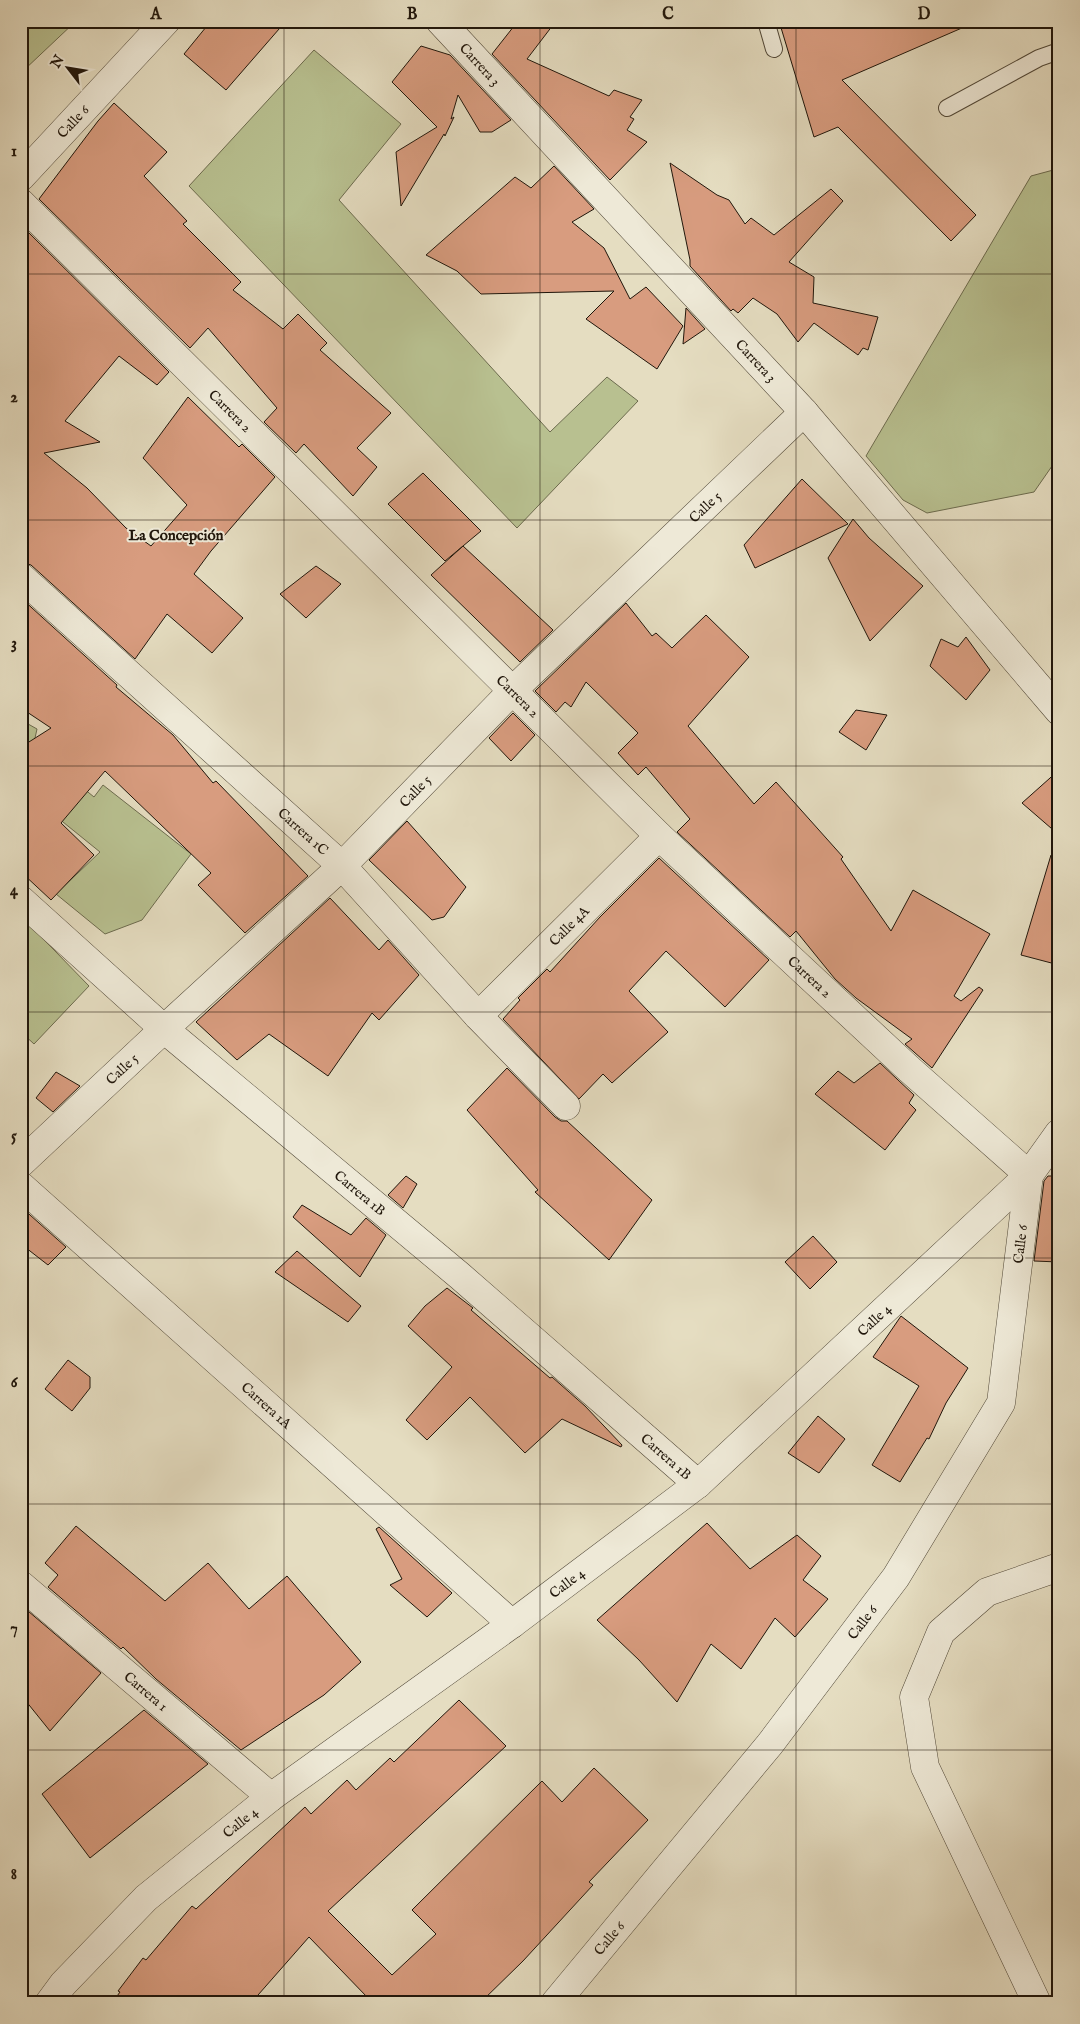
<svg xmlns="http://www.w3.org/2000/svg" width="1080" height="2024" viewBox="0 0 1080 2024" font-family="'IM FELL English',serif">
<rect width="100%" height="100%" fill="#e5ddc1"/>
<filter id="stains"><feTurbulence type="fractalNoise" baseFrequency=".004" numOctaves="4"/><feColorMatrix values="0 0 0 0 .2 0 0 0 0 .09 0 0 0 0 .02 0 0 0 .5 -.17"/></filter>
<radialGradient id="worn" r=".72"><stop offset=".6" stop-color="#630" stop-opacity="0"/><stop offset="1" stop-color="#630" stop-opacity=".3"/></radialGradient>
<path fill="#b8c090" stroke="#6c6b4e" d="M 21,21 L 76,21 L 23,71 L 21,65 Z
M 314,50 L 401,124 L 339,200 L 550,432 L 607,377 L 638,401 L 517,528 L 189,186 Z
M 1057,169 L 1059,173 L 1059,456 L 1034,492 L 927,513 L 903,500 L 866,456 L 1031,176 Z
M 21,720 L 37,729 L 33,747 L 94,797 L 103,785 L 191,854 L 142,920 L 105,934 L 56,894 L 100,852 L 21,788 Z
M 21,916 L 89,986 L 34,1044 L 21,1032 Z"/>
<path fill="#d89c7f" stroke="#20160b" d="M 211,21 L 286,21 L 226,90 L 184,54 Z
M 518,21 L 556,21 L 527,59 L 609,96 L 614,90 L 642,100 L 630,117 L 634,119 L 627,130 L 647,142 L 610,180 L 492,54 Z
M 779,21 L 978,21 L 842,80 L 976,215 L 951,241 L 838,127 L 814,137 Z
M 421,46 L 450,55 L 511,120 L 492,132 L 480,132 L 458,95 L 451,119 L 454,117 L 445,136 L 444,134 L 401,206 L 396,152 L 437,127 L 392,82 Z
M 114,103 L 167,152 L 144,176 L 187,221 L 183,224 L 241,282 L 233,290 L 283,329 L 298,314 L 327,343 L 320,350 L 391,413 L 357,448 L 377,467 L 353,496 L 304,444 L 296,453 L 264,422 L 277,408 L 208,328 L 190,348 L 39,199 L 98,121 Z
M 670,163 L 717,195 L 729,200 L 745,224 L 751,218 L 774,235 L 831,189 L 843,201 L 789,262 L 814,277 L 813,303 L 878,317 L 868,350 L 863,348 L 858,355 L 814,323 L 798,342 L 777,314 L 753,298 L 738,313 L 733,309 L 731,311 L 690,266 L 690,260 Z
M 554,166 L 594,209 L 572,222 L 604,248 L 630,299 L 646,287 L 683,326 L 657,369 L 586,319 L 614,291 L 481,294 L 457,271 L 426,255 L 515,177 L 531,188 Z
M 21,225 L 169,372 L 157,385 L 119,356 L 65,421 L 100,442 L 44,453 L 87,488 L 126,528 L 151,546 L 187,505 L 143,458 L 188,397 L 239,447 L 242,444 L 275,477 L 211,551 L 194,574 L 243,618 L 212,653 L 167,614 L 135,659 L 31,565 L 21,562 Z
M 686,308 L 705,329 L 683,344 Z
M 423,473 L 481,531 L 445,561 L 388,504 Z
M 802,479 L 848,524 L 755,568 L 744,545 Z
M 853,519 L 869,538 L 923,586 L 870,641 L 828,558 Z
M 463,546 L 553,630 L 520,662 L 431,575 Z
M 316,566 L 341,584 L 306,618 L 280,594 Z
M 21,598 L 117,685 L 116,687 L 173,735 L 213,783 L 216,781 L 308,876 L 245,933 L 198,885 L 211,873 L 105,771 L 61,823 L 94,855 L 51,900 L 21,872 L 21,747 L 51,728 L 21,708 Z
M 626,603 L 652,636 L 656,633 L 672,648 L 706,615 L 749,657 L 688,726 L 754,804 L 776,782 L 843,857 L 841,859 L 891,931 L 913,890 L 990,934 L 954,996 L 961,1001 L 979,987 L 983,990 L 932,1068 L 905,1044 L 912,1039 L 856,998 L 835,979 L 796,931 L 790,937 L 677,832 L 690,819 L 646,767 L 638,775 L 618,753 L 638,733 L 586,682 L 571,707 L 565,702 L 556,712 L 535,691 Z
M 966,637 L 990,670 L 966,700 L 930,666 L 941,639 L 958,647 Z
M 856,710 L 887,715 L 866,750 L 839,732 Z
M 513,713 L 535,735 L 511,761 L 489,738 Z
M 1059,770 L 1059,835 L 1022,803 Z
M 407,821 L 466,887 L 444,917 L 432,920 L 369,860 Z
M 1051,855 L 1059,856 L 1059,965 L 1021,955 Z
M 659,858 L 769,960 L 725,1007 L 666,951 L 629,991 L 668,1032 L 612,1083 L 603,1074 L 579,1099 L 503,1019 L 520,1000 L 518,998 L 547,969 L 550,972 L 600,917 Z
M 330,898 L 379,950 L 388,940 L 419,975 L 379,1020 L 372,1013 L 328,1076 L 269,1034 L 237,1060 L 196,1022 Z
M 880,1063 L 914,1095 L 909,1103 L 916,1110 L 885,1150 L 815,1094 L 838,1071 L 854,1083 Z
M 507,1068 L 555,1117 L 561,1121 L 567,1121 L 652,1200 L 609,1260 L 535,1192 L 538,1190 L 467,1110 Z
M 56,1072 L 80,1086 L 53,1112 L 36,1098 Z
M 406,1176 L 417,1184 L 403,1208 L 388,1195 Z
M 1048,1176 L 1059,1176 L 1059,1262 L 1034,1261 L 1044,1181 Z
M 302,1205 L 351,1235 L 366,1218 L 386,1235 L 360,1277 L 293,1217 Z
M 21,1207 L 66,1247 L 48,1265 L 21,1244 Z
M 813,1236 L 837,1262 L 810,1289 L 785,1262 Z
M 297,1251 L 361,1306 L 348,1322 L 275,1272 Z
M 447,1288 L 473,1308 L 471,1310 L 550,1378 L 552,1377 L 585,1406 L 622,1445 L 621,1447 L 562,1419 L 525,1453 L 470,1397 L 427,1440 L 406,1420 L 452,1367 L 408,1326 L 425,1306 Z
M 901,1316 L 968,1368 L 946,1403 L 929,1439 L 927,1438 L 900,1482 L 872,1465 L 919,1386 L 873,1357 Z
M 68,1360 L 90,1377 L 90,1388 L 72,1411 L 45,1389 Z
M 818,1416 L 845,1439 L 819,1473 L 788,1453 Z
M 707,1523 L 750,1569 L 797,1535 L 821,1556 L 803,1580 L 828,1599 L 795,1637 L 775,1618 L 741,1669 L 711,1644 L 677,1702 L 639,1660 L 597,1620 Z
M 76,1526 L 165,1601 L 208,1563 L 249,1609 L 287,1576 L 361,1662 L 324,1695 L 241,1750 L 156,1679 L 123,1647 L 121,1649 L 48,1587 L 58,1575 L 45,1563 Z
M 379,1527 L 452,1593 L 427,1617 L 390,1585 L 402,1579 L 376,1529 Z
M 28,1611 L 101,1673 L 50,1731 L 21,1695 L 21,1619 Z
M 459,1700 L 506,1746 L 328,1911 L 392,1975 L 436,1934 L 412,1910 L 542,1781 L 562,1802 L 594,1768 L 648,1820 L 589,1882 L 593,1885 L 523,1961 L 480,2003 L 363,2003 L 368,1998 L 309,1937 L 251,2003 L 112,2003 L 120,1992 L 118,1991 L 143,1958 L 146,1960 L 192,1906 L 196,1909 L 305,1807 L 311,1814 L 347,1780 L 356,1790 L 390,1758 L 394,1762 Z
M 144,1710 L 208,1764 L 90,1858 L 42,1794 Z"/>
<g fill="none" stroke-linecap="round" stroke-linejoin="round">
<defs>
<path id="lane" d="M 766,21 L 774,49
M 947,108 L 1039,58 L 1059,51"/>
<g id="street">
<path id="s1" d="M 440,21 L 804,412 L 1059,711"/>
<path id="s2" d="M 21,177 L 166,21"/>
<path id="s3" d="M 21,203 L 659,836 L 909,1069 L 1029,1175 L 1001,1403 L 896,1577 L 770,1744 L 555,2003"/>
<path id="s4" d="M 21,577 L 342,866 L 478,1016 L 566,1106"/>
<path id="s5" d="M 21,900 L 164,1029 L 460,1276 L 698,1484"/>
<path id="s6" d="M 478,1016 L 659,836"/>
<path id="s7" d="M 21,1163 L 164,1029 L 342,866 L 513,690 L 804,412"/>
<path id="s8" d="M 21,1186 L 512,1624"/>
<path id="s9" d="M 21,1585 L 271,1797"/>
<path id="s10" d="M 49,2003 L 63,1984 L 146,1898 L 271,1797 L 512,1624 L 698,1484 L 1029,1175 L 1059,1133"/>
<path d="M 1037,2003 L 925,1767 L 914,1697 L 941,1632 L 987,1592 L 1059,1567"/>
</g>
</defs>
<use href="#lane" stroke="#514838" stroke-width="18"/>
<use href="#street" stroke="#514838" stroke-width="29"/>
<use href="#lane" stroke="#eee9d7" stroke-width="16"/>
<use href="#street" stroke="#eee9d7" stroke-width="28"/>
</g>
<path fill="none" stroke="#20160b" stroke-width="1" stroke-opacity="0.55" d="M 284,21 L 284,2003M 540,21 L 540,2003M 796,21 L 796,2003M 21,274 L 1059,274M 21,520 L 1059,520M 21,766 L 1059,766M 21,1012 L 1059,1012M 21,1258 L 1059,1258M 21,1504 L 1059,1504M 21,1750 L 1059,1750"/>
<g text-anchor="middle" stroke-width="4" stroke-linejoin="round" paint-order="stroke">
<g font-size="14" fill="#20160b" stroke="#eee9d7">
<text dy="5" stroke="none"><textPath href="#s1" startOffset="59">Carrera 3</textPath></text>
<text dy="5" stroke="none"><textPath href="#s2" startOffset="76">Calle 6</textPath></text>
<text dy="5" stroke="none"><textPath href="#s1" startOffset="464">Carrera 3</textPath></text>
<text dy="5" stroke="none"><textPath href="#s3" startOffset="295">Carrera 2</textPath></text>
<text dy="5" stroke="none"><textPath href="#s7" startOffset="948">Calle 5</textPath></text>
<text dy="5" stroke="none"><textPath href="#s3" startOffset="700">Carrera 2</textPath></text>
<text dy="5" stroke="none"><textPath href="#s7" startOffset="542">Calle 5</textPath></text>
<text dy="5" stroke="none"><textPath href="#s4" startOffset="380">Carrera 1C</textPath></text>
<text dy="5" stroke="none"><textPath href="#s6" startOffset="128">Calle 4A</textPath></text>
<text dy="5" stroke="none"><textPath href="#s3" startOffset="1105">Carrera 2</textPath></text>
<text dy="5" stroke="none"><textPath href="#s7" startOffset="138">Calle 5</textPath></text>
<text dy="5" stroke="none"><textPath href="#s5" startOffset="448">Carrera 1B</textPath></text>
<text transform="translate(1020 1244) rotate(-83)" y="5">Calle 6</text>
<text dy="5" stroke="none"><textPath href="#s10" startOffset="1074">Calle 4</textPath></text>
<text dy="5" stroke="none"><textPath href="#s8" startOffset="329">Carrera 1A</textPath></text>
<text dy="5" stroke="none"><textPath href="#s5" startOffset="852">Carrera 1B</textPath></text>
<text dy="5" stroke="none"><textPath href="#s10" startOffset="669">Calle 4</textPath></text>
<text transform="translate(862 1622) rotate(-53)" y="5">Calle 6</text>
<text dy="5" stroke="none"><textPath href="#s9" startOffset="164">Carrera 1</textPath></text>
<text dy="5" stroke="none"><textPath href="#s10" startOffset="264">Calle 4</textPath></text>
<text transform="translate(609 1938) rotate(-50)" y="5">Calle 6</text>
</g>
<g font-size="15" font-weight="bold" fill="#20160b" stroke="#eee9d7">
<text x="176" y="540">La Concepción</text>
</g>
</g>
<rect width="1080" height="2024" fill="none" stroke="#e5ddc1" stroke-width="55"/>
<g transform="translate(68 68) rotate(301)" stroke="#eee9d7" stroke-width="4" paint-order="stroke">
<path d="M0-4L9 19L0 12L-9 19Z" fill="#20160b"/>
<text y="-8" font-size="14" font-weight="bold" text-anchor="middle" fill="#20160b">N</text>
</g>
<rect x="28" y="28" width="1024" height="1968" fill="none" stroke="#20160b" stroke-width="2"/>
<g font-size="16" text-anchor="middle" font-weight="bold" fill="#20160b">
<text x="156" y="19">A</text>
<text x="412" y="19">B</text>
<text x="668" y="19">C</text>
<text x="924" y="19">D</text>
<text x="14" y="156">1</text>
<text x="14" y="402">2</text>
<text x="14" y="648">3</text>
<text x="14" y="895">4</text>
<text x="14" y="1141">5</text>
<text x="14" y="1387">6</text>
<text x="14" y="1633">7</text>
<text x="14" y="1879">8</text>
</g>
<rect width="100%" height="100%" filter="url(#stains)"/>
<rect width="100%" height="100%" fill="url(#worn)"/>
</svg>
